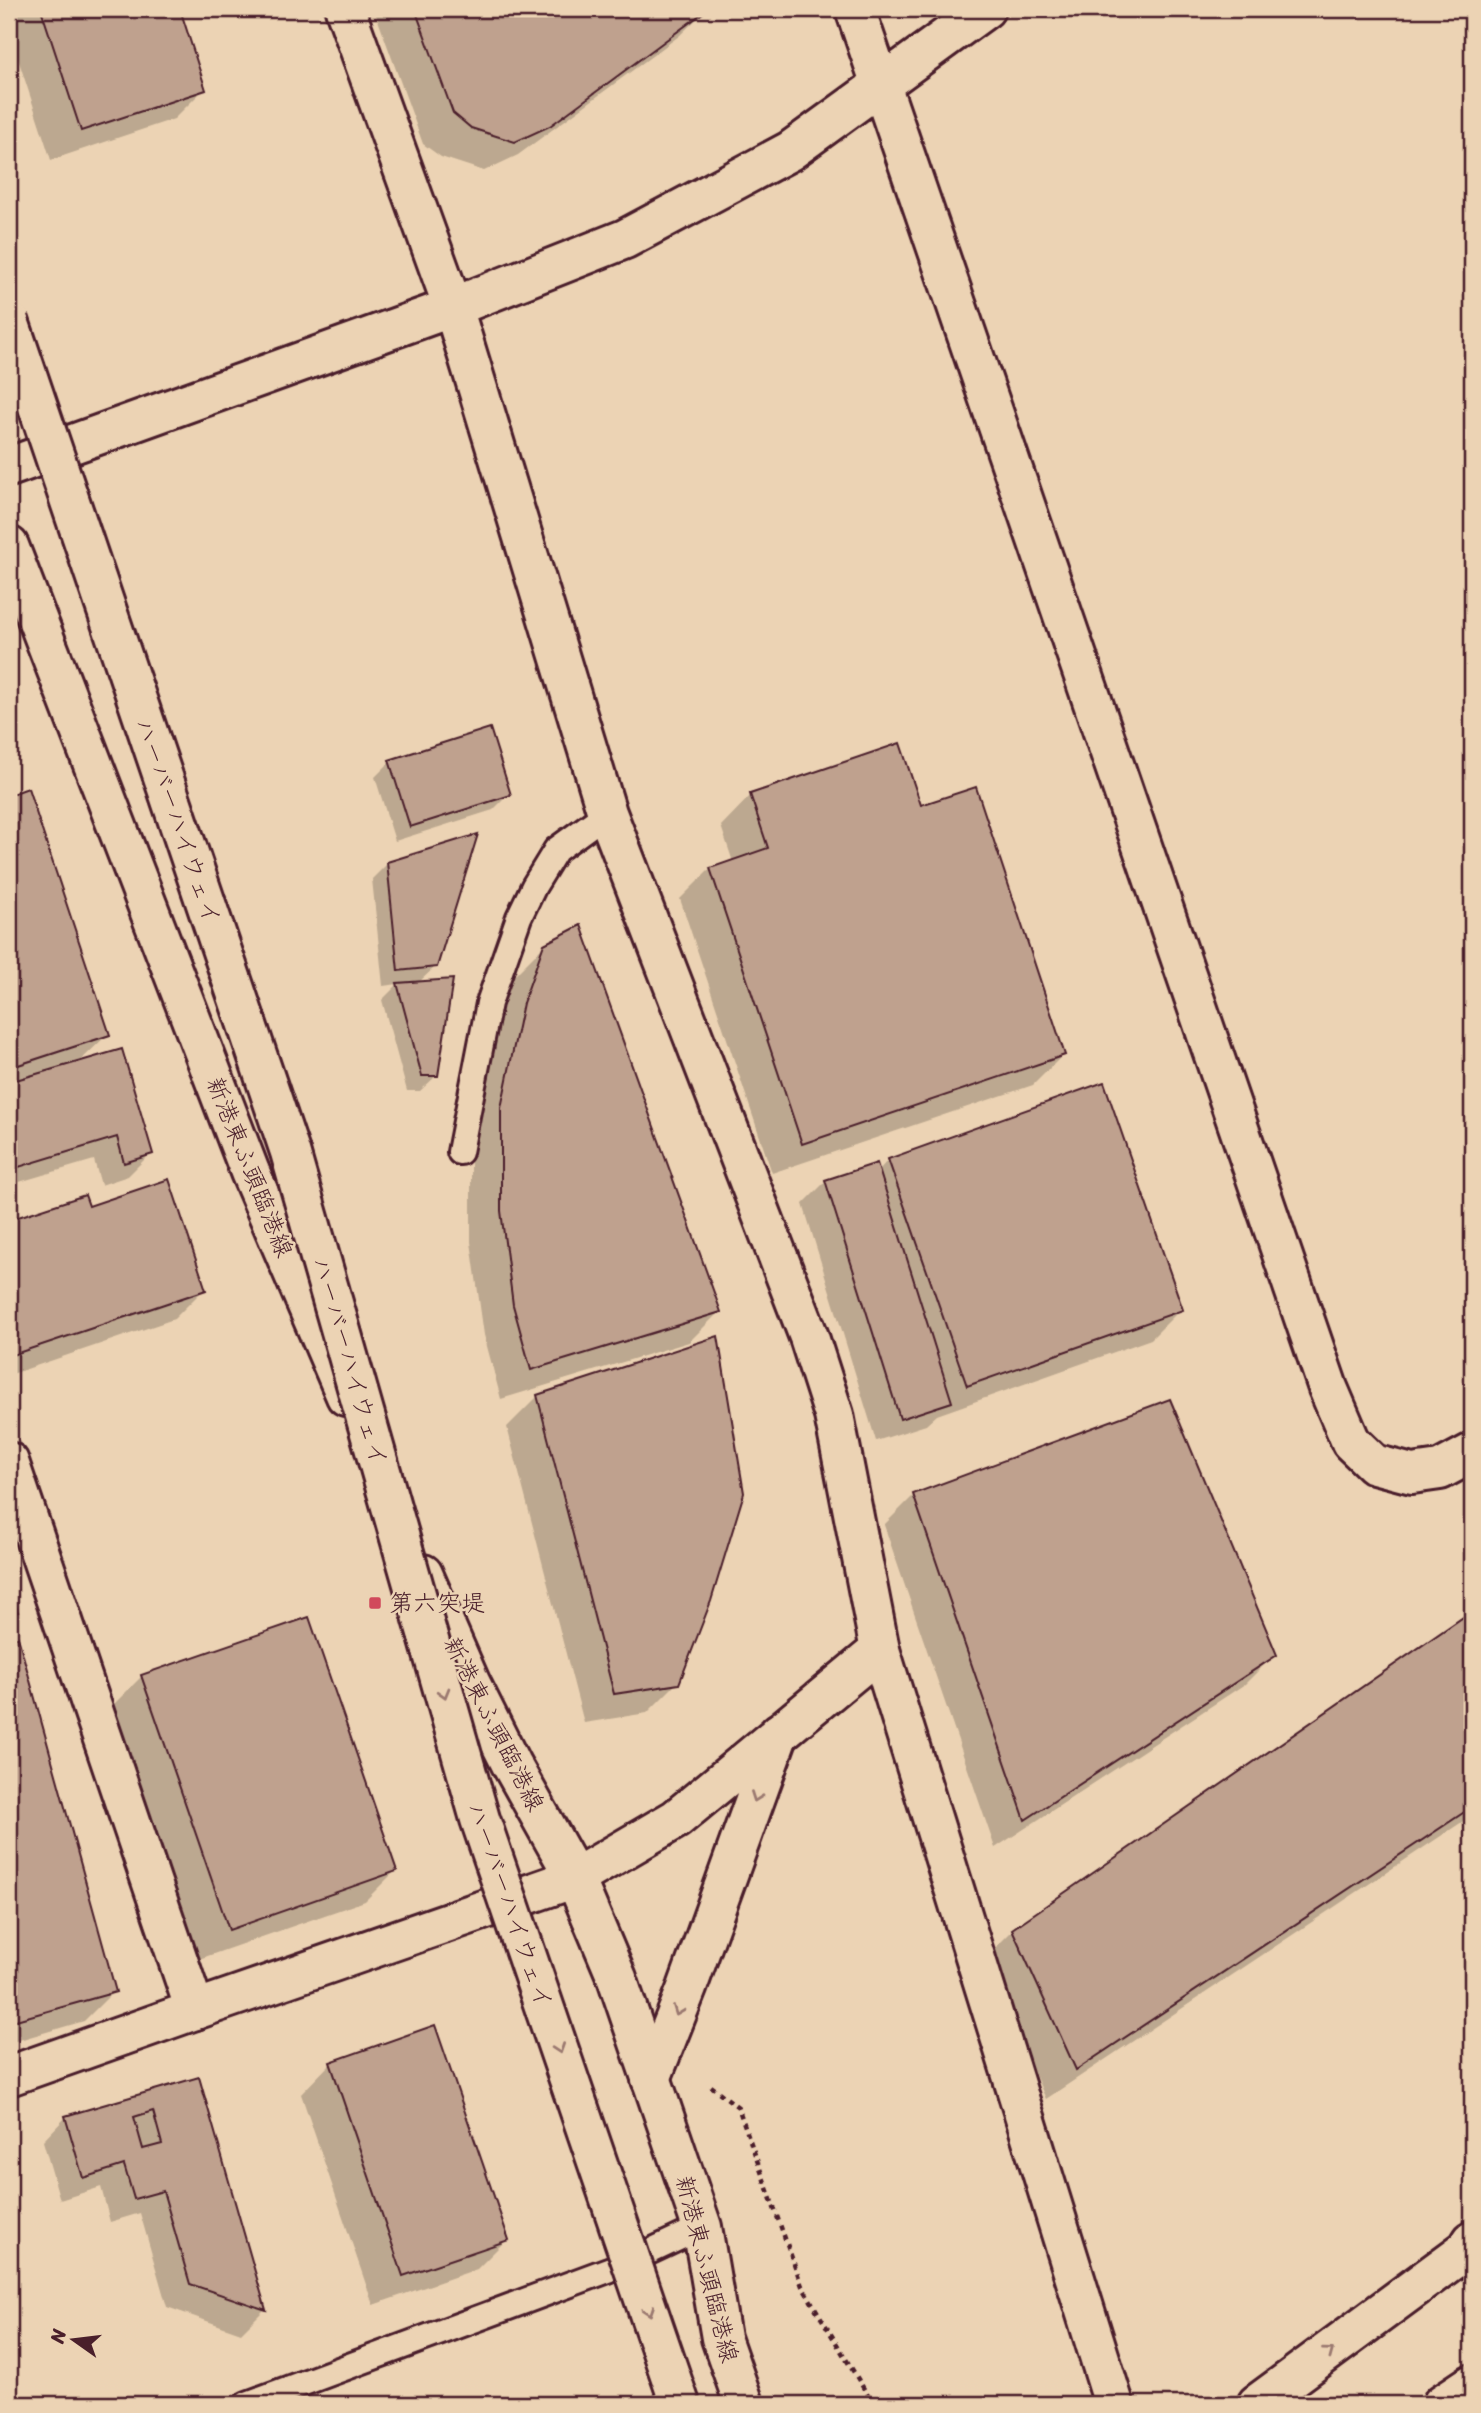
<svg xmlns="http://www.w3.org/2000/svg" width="1481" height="2413" viewBox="0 0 1481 2413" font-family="Sriracha,'Klee One',sans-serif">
<rect width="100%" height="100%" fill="#ecd3b4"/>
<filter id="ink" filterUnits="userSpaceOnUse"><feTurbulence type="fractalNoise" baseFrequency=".0143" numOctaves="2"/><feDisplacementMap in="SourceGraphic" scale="14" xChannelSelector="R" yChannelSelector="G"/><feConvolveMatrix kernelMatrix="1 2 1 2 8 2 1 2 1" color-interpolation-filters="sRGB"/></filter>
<g filter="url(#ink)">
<path fill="#0003" d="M 9,9 L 186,9 L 180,15 L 204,89 L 174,119 L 51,160 L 9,31 Z
M 374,9 L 707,9 L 679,36 L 518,155 L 484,171 L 441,157 L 423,144 Z
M 390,762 L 509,794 L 493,810 L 395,841 L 375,777 Z
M 27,791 L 108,1034 L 78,1063 L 151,1153 L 128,1176 L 101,1185 L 94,1160 L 9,1185 L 9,797 Z
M 751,795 L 920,808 L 1063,1055 L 1033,1085 L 772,1173 L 680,899 L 710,869 L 733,862 L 721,826 Z
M 388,863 L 436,966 L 418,983 L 436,1076 L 420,1091 L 407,1091 L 382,1000 L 398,984 L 383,986 L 372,879 Z
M 545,945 L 719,1312 L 689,1342 L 501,1399 L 484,1335 L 471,1242 L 471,1139 L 493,1035 L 514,976 Z
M 888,1160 L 1181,1309 L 1151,1339 L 937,1415 L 926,1425 L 876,1441 L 803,1204 L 826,1181 L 878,1171 Z
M 84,1197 L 88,1208 L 204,1289 L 174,1319 L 9,1375 L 9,1222 Z
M 538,1396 L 677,1683 L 647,1713 L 584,1723 L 507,1427 Z
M 914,1495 L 1275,1654 L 1245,1684 L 995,1848 L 884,1525 Z
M 1472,1613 L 1472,1812 L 1462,1822 L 1046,2099 L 983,1960 L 1013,1930 Z
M 17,1639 L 114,1991 L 84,2021 L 9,2043 L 9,1641 Z
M 142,1676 L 395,1871 L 365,1901 L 199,1959 L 112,1706 Z
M 331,2063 L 507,2239 L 477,2269 L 373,2305 L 301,2094 Z
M 198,2079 L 264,2310 L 241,2333 L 167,2307 L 140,2213 L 110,2222 L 101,2187 L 60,2200 L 43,2141 L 66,2117 Z"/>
<path fill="#bfa18e" stroke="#4a1f2b" stroke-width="2" fill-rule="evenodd" d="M 41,9 L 180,9 L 206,90 L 81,131 Z
M 415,9 L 708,9 L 550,126 L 515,142 L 471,128 L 453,113 Z
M 490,728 L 511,795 L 410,827 L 389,760 Z
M 900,743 L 921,805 L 976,787 L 1065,1055 L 802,1144 L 710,868 L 768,848 L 750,794 Z
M 28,788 L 110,1035 L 9,1068 L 9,795 Z
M 478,834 L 437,967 L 398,971 L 387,862 Z
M 581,925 L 721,1312 L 531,1370 L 513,1305 L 501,1211 L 501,1108 L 523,1003 L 544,944 Z
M 453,979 L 438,1076 L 422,1076 L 397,983 Z
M 122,1049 L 153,1154 L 124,1163 L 117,1137 L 9,1170 L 9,1082 Z
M 1104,1082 L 1183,1310 L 967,1386 L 888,1159 Z
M 877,1163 L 952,1402 L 900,1419 L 825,1180 Z
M 169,1179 L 206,1290 L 12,1355 L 9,1344 L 9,1220 L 85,1195 L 89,1206 Z
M 718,1336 L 744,1493 L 711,1601 L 679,1684 L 614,1694 L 537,1395 Z
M 1170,1399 L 1277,1655 L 1025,1820 L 913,1494 Z
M 9,1584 L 18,1612 L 9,1615 Z
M 1472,1611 L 1472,1807 L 1076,2070 L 1012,1929 Z
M 309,1617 L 397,1871 L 229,1930 L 141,1675 Z
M 18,1637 L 116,1992 L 9,2022 L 9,1640 Z
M 435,2025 L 509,2240 L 403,2276 L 330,2062 Z
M 199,2077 L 266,2310 L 190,2284 L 163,2191 L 134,2199 L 124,2165 L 83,2178 L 65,2116 ZM 153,2111 L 162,2144 L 143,2149 L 134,2117 Z"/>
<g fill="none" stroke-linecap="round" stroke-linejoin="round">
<defs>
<path id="lane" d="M 460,1152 L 489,1003 L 519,917 L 534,886 L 556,850 L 607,813
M 247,2404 L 619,2266 L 702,2227"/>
<path id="street" d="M 9,1462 L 195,2010 L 9,2076
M 880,1650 L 1114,2404
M 651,2079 L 687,1988 L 779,1733"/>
<path id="secondary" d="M 855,9 L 1328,1388 L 1351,1442 L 1374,1464 L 1412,1474 L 1440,1470 L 1472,1453
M 9,467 L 453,307 L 625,239 L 790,151 L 985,9
M 9,546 L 250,1172 L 346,1396
M 423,1574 L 470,1682 L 511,1764 L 575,1878 L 617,1978 L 702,2227 L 721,2338 L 744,2404
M 195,2010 L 575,1878 L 676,1819 L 880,1650 L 834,1415 L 809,1337 L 607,813 L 453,307 L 345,9
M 1257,2404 L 1467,2249 L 1472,2241
M 1442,2404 L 1472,2384"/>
</defs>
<use href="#lane" stroke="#4a1f2b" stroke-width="30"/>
<use href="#street" stroke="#4a1f2b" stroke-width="44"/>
<use href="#secondary" stroke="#4a1f2b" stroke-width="44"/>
<path stroke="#4a1f2b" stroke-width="4.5" stroke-dasharray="5 5" stroke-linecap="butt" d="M 711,2086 L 738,2107 L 802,2286 L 873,2404"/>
<use href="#lane" stroke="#ecd3b4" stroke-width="24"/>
<use href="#street" stroke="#ecd3b4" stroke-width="38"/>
<use href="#secondary" stroke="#ecd3b4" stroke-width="38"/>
<defs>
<path id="secondary-bridge" d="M 9,321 L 290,1152 L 480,1819 L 680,2404"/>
</defs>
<use href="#secondary-bridge" stroke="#4a1f2b" stroke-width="44" stroke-linecap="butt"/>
<use href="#secondary-bridge" stroke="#ecd3b4" stroke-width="38"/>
</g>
<defs><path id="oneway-chevron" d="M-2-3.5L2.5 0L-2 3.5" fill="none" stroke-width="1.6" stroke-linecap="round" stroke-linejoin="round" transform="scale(1.75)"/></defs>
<g stroke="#9b7970">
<use href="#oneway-chevron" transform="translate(444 1693) rotate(74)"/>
<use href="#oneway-chevron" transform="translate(756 1797) rotate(110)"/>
<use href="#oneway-chevron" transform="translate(678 2011) rotate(111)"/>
<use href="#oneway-chevron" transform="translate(559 2049) rotate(71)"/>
<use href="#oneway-chevron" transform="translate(649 2311) rotate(71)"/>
<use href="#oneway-chevron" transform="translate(1329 2352) rotate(-37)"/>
</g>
</g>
<rect fill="#d1495b" stroke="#ecd3b4" stroke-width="2.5" x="368" y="1596" width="14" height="14" rx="3.5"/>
<g text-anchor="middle" stroke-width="5" stroke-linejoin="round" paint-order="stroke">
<g font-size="24" fill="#4a1f2b" stroke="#ecd3b4">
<text transform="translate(178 821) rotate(71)" y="8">ハーバーハイウェイ</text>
<text transform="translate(250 1167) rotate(68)" y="8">新港東ふ頭臨港線</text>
<text transform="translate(350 1361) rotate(74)" y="8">ハーバーハイウェイ</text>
<text transform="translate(494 1724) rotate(63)" y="8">新港東ふ頭臨港線</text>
<text transform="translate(510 1905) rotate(71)" y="8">ハーバーハイウェイ</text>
<text transform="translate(707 2269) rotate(76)" y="8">新港東ふ頭臨港線</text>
</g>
<g font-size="24" fill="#4a1f2b" stroke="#ecd3b4" text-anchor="start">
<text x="389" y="1611">第六突堤</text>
</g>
</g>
<rect width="1481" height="2413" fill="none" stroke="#ecd3b4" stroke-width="35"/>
<rect x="18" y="18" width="1446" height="2378" fill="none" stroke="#4a1f2b" stroke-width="2.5" filter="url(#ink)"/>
<g transform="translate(74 2340) rotate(284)" stroke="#ecd3b4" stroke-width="5" paint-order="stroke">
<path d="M0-5L12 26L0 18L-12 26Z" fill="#4a1f2b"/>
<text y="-10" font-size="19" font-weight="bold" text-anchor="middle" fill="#4a1f2b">N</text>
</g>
</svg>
